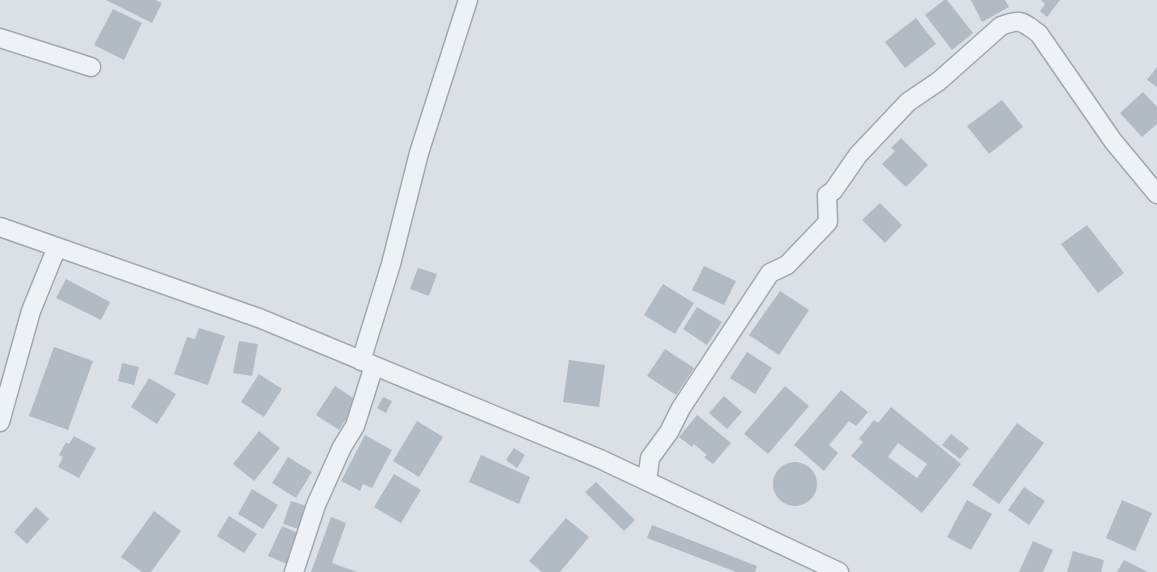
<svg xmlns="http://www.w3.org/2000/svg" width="1157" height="572" font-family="Commissioner,sans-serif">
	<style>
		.building { fill: #b2bac3; fill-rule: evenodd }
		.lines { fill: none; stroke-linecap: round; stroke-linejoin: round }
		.street-casing { stroke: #a0a7b0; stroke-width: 21 }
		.street { stroke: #eef1f5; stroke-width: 18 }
	</style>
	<rect width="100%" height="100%" fill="#dbe0e6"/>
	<path class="building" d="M106 0H155L162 3 152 23Z
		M944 0H947L973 33 952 50 925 15Z
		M971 0H1005L1009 7 982 22Z
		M1041 0H1060L1047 17 1040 11 1045 4Z
		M113 9 142 23 124 60 94 45Z
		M916 18 936 44 905 68 885 42Z
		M1157 67V87L1147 80Z
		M1143 92 1157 107V124L1142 137 1120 113Z
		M1002 100 1023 127 989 154 967 126Z
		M901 138 928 165 906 187 882 164 895 151 891 148Z
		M880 203 902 225 885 243 862 220Z
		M1087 225 1124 273 1098 293 1061 244Z
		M704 266 736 281 724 305 692 290Z
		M418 268 437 274 429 296 410 289Z
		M66 279 110 302 101 320 56 298Z
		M663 284 694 303 675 334 644 315Z
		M780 291 809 310 779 355 749 335Z
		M697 307 722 322 707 345 683 329Z
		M199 328 225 336 208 385 174 374 187 337 195 339Z
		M239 341 258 344 252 376 233 373Z
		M54 347 93 361 68 430 29 416Z
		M665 349 694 368 676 395 647 376Z
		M747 352 772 368 755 394 730 378Z
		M569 360 605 365 599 407 563 402Z
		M122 363 139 367 134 385 118 381Z
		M259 374 282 389 264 417 241 402Z
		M149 378 176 394 157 424 131 407Z
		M335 386 358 401 339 430 316 415Z
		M785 386 809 406 768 454 744 434Z
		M841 390 868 412 856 426 849 421 829 445 838 453 824 471 794 445Z
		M724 396 742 412 727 429 709 413Z
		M383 397 392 401 386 413 377 408Z
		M891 407 961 464 922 513 851 456 863 442 859 439 874 420 878 423ZM898 443 927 464 917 478 888 457Z
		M697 415 731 443 713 464 704 457 707 455 694 444 692 447 679 437Z
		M417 421 443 437 419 477 393 461Z
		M1017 423 1044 443 999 504 972 485Z
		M259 431 280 448 254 481 233 464Z
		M951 434 969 448 960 459 942 445Z
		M365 435 392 450 372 488 363 484 360 491 341 481Z
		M74 436 96 448 79 478 58 467 63 457 59 455 66 442 69 444Z
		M514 448 525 455 517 468 506 460Z
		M481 455 530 477 519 504 469 482Z
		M288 457 312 472 296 498 272 483Z
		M773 484a22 22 0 1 1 44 0a22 22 0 1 1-44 0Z
		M394 474 421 490 401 523 374 507Z
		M596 482 635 520 624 531 585 492Z
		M1024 487 1045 501 1029 525 1008 510Z
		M252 489 278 505 263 529 238 514Z
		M967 500 992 514 971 550 947 537Z
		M1122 500 1152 513 1135 551 1106 538Z
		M291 501 310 507 302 530 283 524Z
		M36 507 49 519 27 544 14 532Z
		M154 511 181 531 151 572H142L121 557Z
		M229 516 257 534 244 553 217 536Z
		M331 517 346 523 332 563 357 572H311Z
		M566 518 589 537 560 572H542L529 561Z
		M652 525 757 566 755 572H736L647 538Z
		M282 526 305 536 292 566 268 556Z
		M1033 541 1053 550 1043 572H1019Z
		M1073 551 1104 560 1101 572H1067Z
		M1124 560 1148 572H1117Z"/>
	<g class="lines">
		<g class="street-casing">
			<path id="street" d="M0 38 91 67
				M0 227 259 318 600 459 839 572
				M361 361 391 264 419 153 468 0
				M0 422 31 311 57 247
				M647 481 650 458 669 432 681 408 770 273 787 265 828 222 827 195 833 191 858 155 908 102 939 81 1001 26C1021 18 1023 22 1039 34L1113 141 1157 194
				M294 572 316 505 342 447 355 426 374 366"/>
		</g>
		<use href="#street" class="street"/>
	</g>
</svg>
